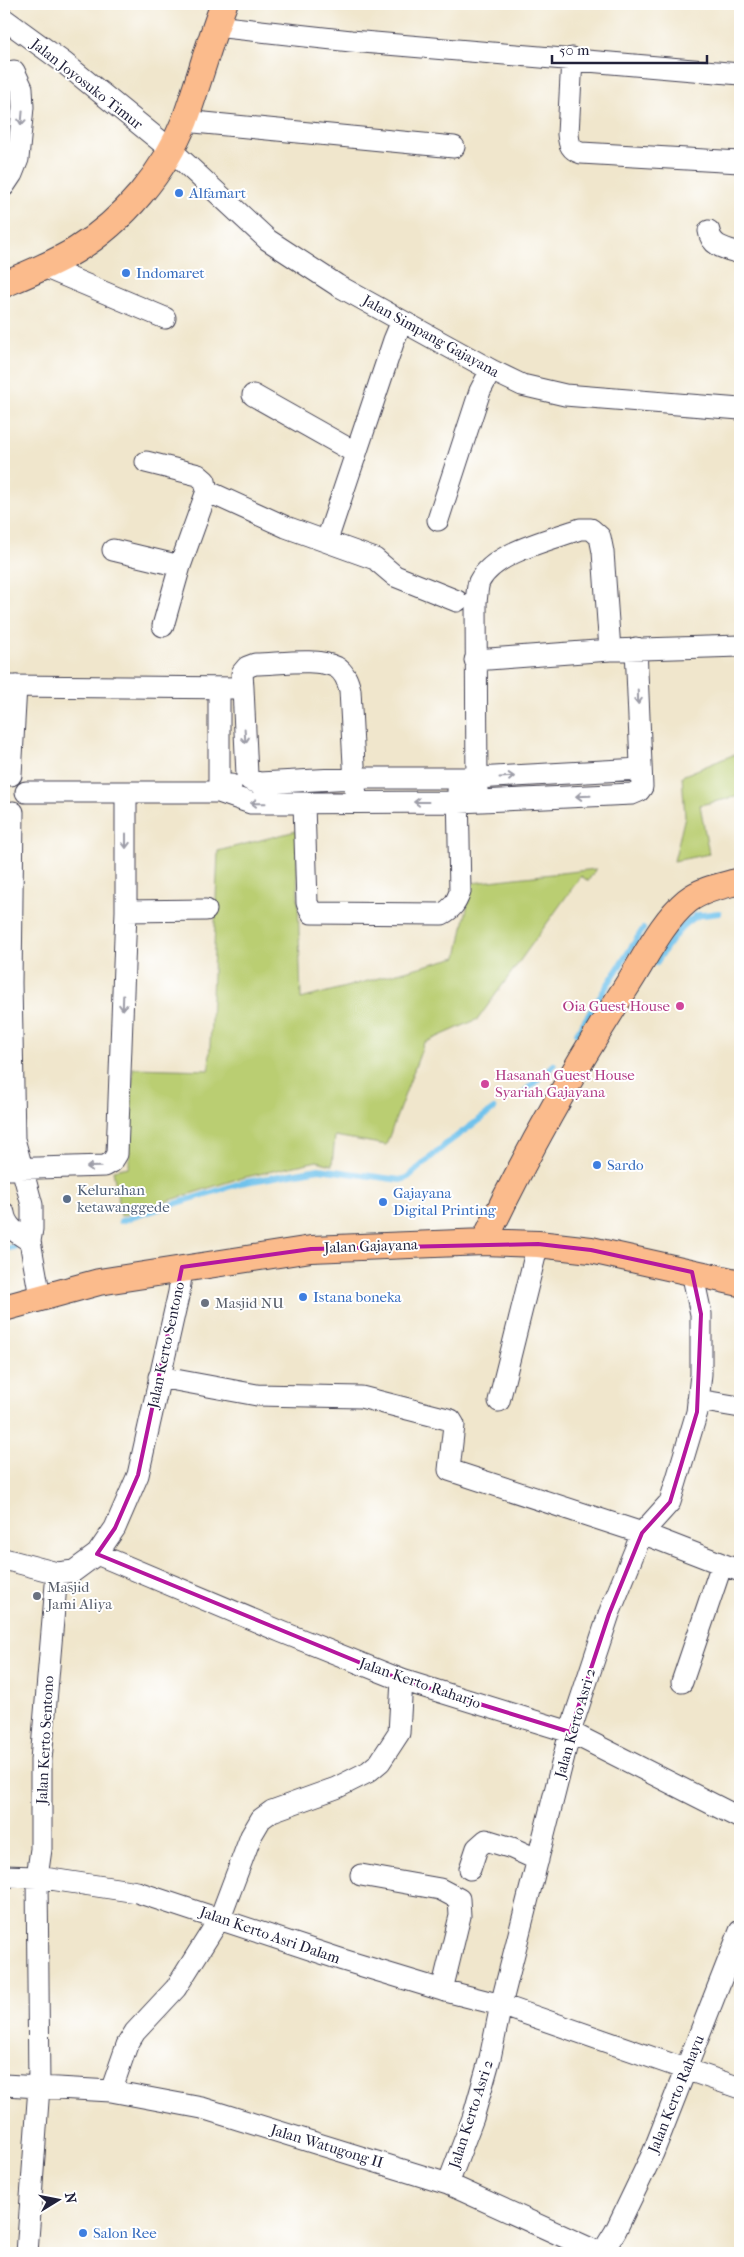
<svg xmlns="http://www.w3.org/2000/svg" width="744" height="2257" font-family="'IM FELL French Canon',serif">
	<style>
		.green { fill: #bace72; stroke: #6e7856 }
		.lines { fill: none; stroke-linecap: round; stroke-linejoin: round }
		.stream { stroke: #70c2ec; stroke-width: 6 }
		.minor-casing { stroke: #413f51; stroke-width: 23 }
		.major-casing { stroke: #413f51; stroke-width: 28 }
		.minor { stroke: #fff; stroke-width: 21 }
		.major { stroke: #fbbb8c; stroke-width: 26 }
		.oneway { stroke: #9c9ca7 }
		.marked { fill: none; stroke: #b5179e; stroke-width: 4; stroke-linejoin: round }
		.shop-dot { fill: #3f7fe0; stroke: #fff; stroke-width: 2 }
		.hotel-dot { fill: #d1479c; stroke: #fff; stroke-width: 2 }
		.service-dot { fill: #5c6f8a; stroke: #fff; stroke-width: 2 }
		.worship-dot { fill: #6b7280; stroke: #fff; stroke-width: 2 }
		.labels { text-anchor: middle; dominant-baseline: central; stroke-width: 4; stroke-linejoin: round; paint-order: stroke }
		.street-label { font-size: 15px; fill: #22223b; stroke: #fff }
		.shop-label { font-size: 15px; fill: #366cbe; stroke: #fff; text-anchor: start }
		.hotel-label { font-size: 15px; fill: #b23c85; stroke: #fff; text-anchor: end }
		.service-label { font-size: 15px; fill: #4e5e75; stroke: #fff; text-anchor: start }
		.worship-label { font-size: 15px; fill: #5b616d; stroke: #fff; text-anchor: start }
	</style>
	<rect width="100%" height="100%" fill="#fff"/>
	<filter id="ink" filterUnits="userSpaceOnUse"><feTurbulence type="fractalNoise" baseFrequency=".02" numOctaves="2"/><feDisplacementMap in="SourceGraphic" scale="10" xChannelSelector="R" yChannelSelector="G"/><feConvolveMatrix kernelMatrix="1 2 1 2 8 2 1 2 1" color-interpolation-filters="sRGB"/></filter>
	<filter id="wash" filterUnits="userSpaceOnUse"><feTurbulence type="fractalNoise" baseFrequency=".0096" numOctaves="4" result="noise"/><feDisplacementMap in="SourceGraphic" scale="20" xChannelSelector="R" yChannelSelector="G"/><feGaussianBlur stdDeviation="1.12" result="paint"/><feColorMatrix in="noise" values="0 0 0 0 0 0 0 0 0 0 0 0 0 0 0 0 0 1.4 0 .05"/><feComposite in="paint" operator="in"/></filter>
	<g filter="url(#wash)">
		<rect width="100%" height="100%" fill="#f0e6cc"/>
		<path class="green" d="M740 752V796L700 805 709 854 674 861 685 816 682 776Z
			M296 831 301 999 457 957 472 883 596 869 588 881 581 876 478 1019 424 1043 386 1145 335 1136 332 1165 317 1161 237 1179 121 1216 113 1170 129 1167 133 1068 209 1070 218 851Z"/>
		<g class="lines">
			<path class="stream" d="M695 916 719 913
				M656 963C669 944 678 926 699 915
				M577 1033 643 929
				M521 1095 554 1065
				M121 1221 241 1183 319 1169 400 1180 407 1178 446 1144 494 1109
				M4 1249 14 1247"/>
		</g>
	</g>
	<g filter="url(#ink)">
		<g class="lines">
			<g class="minor-casing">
				<path id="minor" d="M4 19 63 62 170 149 268 240 337 285 491 370 522 385 565 395 740 409
					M215 26 351 41 740 74
					M572 58 568 134C569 145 571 150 581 153L740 162
					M184 121 454 147
					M4 186 12 174 18 159 23 107 22 88 14 71
					M709 231C711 247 727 249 740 253
					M44 267 165 318
					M253 395 356 453
					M146 462 198 475 205 481 207 491 286 527 375 559 395 576 457 601
					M438 520 480 391 491 370
					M327 540 394 340 402 321
					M113 550 180 566
					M163 626 180 566 207 491
					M475 660 610 650 740 646
					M4 688 7 686 243 688 242 673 247 667 255 664C277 664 317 657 336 667 345 672 348 682 350 690L356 802
					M219 688V792L251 803 459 802 632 794 639 791 642 787 636 648
					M243 688 247 775 250 780 259 783 354 778H477L640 769
					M11 775 16 686
					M477 791 476 602C477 596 477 588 479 582 494 552 550 540 580 529H591L600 537 603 552 610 650
					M26 792H219L231 785
					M304 804 307 903 312 913 442 914C452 909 456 903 460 892L458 790
					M13 812 11 983 14 1139 32 1205V1229L30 1241 40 1297
					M126 911 206 910
					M4 1169 105 1166 112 1162 117 1154 126 911V792
					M4 1213C6 1228 19 1234 30 1241
					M159 1377 257 1395 361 1397 451 1420 454 1425 449 1470 642 1533 740 1571
					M698 1400 740 1407
					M499 1401 538 1244
					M97 1554 282 1632 402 1680 570 1732 740 1818
					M4 1559 57 1573 74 1571 97 1554 115 1528 138 1475 179 1292 182 1267
					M682 1682 722 1564
					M470 1869 477 1848 486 1840 512 1848 538 1860
					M361 1875 440 1889 459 1899 460 1916 442 1990
					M4 1876 37 1877 137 1892 343 1960 442 1990 501 2005 740 2088
					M4 2085 111 2091 202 2108 448 2184 600 2253
					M111 2091 127 2045 135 2032 176 1988 220 1918 251 1836 261 1819 272 1811 336 1788 368 1772 380 1762 399 1733 402 1680
					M448 2184 473 2118 490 2058 501 2005 570 1732 609 1614 642 1533 670 1502 697 1412 701 1374V1314L692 1272
					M27 2253 39 2087 37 1877 41 1849V1760L57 1573
					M602 2253 615 2232 653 2153 740 1931"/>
			</g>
			<g class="major-casing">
				<path id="major" d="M4 284C28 274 53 264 76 250 123 221 165 172 185 120 199 81 209 42 224 4
					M484 1242C527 1152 576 1065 630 981 647 954 663 921 687 901 702 889 722 886 740 881
					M4 1308 99 1282 311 1249 484 1242 538 1244 591 1250 740 1283"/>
			</g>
			<use href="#minor" class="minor"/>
			<use href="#major" class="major"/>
		</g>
		<defs><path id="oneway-shaft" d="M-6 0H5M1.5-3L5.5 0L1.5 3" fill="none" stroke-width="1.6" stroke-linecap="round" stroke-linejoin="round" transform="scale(1.25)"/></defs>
		<g class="oneway">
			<use href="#oneway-shaft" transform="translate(22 118) rotate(95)"/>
			<use href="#oneway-shaft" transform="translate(638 697) rotate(88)"/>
			<use href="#oneway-shaft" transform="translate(245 736) rotate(87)"/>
			<use href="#oneway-shaft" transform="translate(507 777) rotate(-3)"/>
			<use href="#oneway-shaft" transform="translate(583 796) rotate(178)"/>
			<use href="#oneway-shaft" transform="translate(421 802) rotate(-180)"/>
			<use href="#oneway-shaft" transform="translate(258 803) rotate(-179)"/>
			<use href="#oneway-shaft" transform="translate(126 841) rotate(90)"/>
			<use href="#oneway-shaft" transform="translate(123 1003) rotate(92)"/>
			<use href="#oneway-shaft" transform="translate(94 1167) rotate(179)"/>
		</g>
	</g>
	<path class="marked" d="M538 1244 591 1250 692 1272 701 1314 697 1412 670 1502 642 1533 609 1614 570 1732 402 1680 97 1554 115 1528 138 1475 182 1267 311 1249Z"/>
	<g class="shop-dot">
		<circle cx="179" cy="193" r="5"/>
		<circle cx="126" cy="273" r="5"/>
		<circle cx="597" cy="1165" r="5"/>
		<circle cx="383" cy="1202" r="5"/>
		<circle cx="303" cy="1297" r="5"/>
		<circle cx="83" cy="2233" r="5"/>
	</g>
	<g class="hotel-dot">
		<circle cx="680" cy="1006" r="5"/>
		<circle cx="485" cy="1084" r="5"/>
	</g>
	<circle class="service-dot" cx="67" cy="1199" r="5"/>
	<g class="worship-dot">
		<circle cx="205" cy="1303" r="5"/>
		<circle cx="37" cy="1596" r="5"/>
	</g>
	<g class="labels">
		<g class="street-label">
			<text transform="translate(87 84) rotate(38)">Jalan Joyosuko Timur</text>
			<text transform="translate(431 336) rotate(29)">Jalan Simpang Gajayana</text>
			<text transform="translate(371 1246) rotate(-2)">Jalan Gajayana</text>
			<text transform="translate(166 1345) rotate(-78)">Jalan Kerto Sentono</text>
			<text transform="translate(420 1683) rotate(19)">Jalan Kerto Raharjo</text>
			<text transform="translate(575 1723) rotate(-74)">Jalan Kerto Asri 2</text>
			<text transform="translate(45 1740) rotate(-87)">Jalan Kerto Sentono</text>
			<text transform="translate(270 1935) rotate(19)">Jalan Kerto Asri Dalam</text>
			<text transform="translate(676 2094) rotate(-68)">Jalan Kerto Rahayu</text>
			<text transform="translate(471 2114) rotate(-72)">Jalan Kerto Asri 2</text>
			<text transform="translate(327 2146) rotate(17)">Jalan Watugong II</text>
		</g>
		<g class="shop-label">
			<text x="189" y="193">Alfamart</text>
			<text x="136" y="273">Indomaret</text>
			<text x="607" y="1165">Sardo</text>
			<text x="393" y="1193">Gajayana<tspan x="393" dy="17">Digital Printing</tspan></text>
			<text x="313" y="1297">Istana boneka</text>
			<text x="93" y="2233">Salon Ree</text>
		</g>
		<g class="hotel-label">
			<text x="670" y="1006">Oia Guest House</text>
			<text x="495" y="1075" text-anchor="start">Hasanah Guest House<tspan x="495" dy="17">Syariah Gajayana</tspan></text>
		</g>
		<g class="service-label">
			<text x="77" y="1190">Kelurahan<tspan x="77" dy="17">ketawanggede</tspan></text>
		</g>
		<g class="worship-label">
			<text x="215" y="1303">Masjid NU</text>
			<text x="47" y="1587">Masjid<tspan x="47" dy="17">Jami Aliya</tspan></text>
		</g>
	</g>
	<rect width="744" height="2257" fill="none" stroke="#fff" stroke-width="20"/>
	<g transform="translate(58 2200) rotate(80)" stroke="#ffffff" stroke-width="4" paint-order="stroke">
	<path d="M0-4L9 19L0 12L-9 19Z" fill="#22223b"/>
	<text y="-8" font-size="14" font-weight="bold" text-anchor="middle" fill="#22223b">N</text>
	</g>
	<path d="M552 55v8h155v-8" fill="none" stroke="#22223b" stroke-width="2.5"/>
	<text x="559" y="55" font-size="15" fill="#22223b" stroke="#ffffff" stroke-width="4" paint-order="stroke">50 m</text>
</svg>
